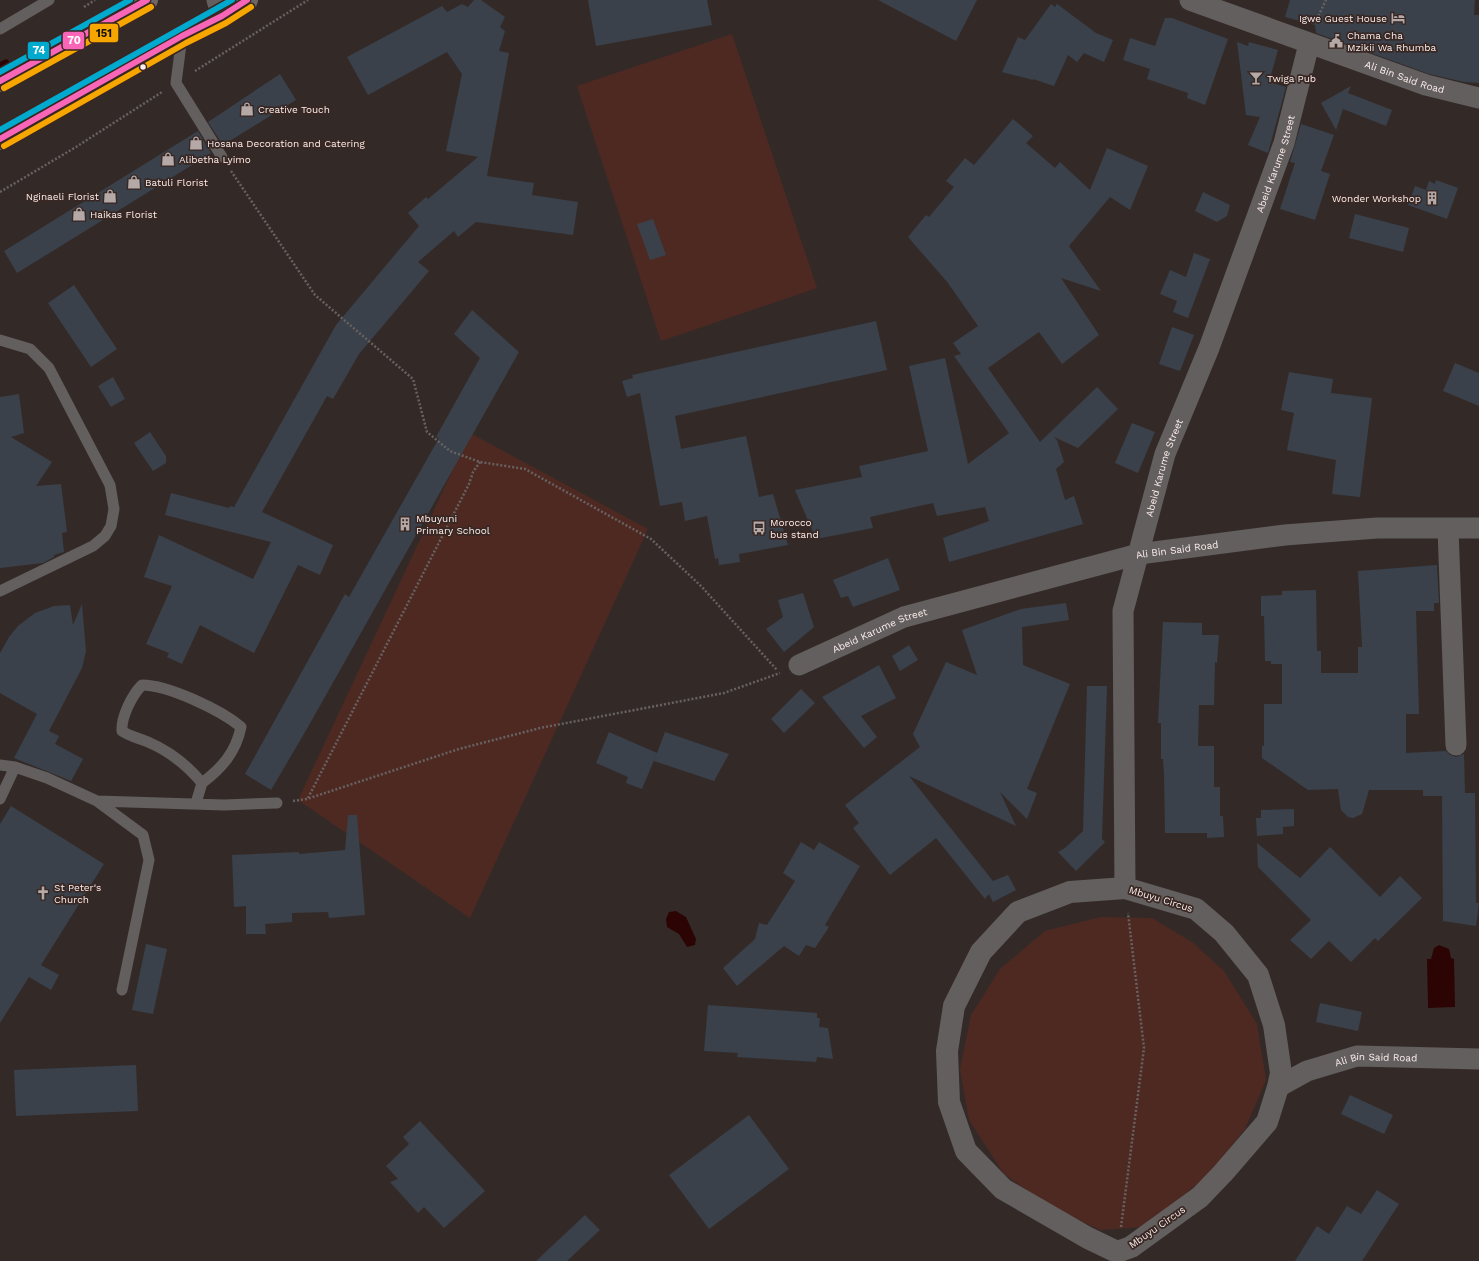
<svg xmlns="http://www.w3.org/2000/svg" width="1479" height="1261" font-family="'Work Sans',sans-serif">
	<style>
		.green { fill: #4e2922 }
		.water { fill: #2c0404 }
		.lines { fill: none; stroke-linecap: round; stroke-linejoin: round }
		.stream { stroke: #2c0404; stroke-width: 7 }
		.building { fill: #3a414a }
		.path { stroke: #676261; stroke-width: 2.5; stroke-dasharray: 2 2; stroke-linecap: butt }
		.service { stroke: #635f5e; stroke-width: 11 }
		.minor { stroke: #635f5e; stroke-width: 21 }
		.tertiary { stroke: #635f5e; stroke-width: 22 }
		.trunk { stroke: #6c6766; stroke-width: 22 }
		.bus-1-casing { stroke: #382723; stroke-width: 9 }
		.bus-2-casing { stroke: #382723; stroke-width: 9 }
		.bus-3-casing { stroke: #382723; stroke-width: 9 }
		.bus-1 { stroke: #fa66b7; stroke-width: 6 }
		.bus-2 { stroke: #f7a600; stroke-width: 6 }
		.bus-3 { stroke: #00a9ce; stroke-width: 6 }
		.bus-dot { fill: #fbeeec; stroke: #382723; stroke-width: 1.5 }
		.labels { text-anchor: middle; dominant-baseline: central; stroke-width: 3.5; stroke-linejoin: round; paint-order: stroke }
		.poi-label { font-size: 10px; fill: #fbeeec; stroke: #382723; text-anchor: start }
		.street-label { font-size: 10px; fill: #fbeeec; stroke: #382723 }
		.line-badge { stroke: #382723; stroke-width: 1.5 }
		.badge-label { font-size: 11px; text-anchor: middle; font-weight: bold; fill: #fff }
		.pale-badge-label { font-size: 11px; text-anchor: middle; font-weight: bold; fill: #111 }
	</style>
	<rect width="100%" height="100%" fill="#332a28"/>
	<path class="green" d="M732 34 817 288 661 341 577 86Z
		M470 433 648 529 470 918 298 800Z
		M1101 917 1152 918 1192 942 1224 971 1257 1024 1266 1080 1245 1129 1205 1178 1143 1227 1100 1230 1051 1207 1004 1174 969 1120 960 1069 971 1015 1000 969 1045 931Z"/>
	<path class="water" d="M676 911 686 917 696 939 695 945 687 947 679 934 667 927 666 919 669 912Z
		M1439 945 1449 949 1451 958 1454 959 1455 1007 1428 1008 1427 959H1431L1434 948Z"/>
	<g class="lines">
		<path class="stream" d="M0 66 6 63"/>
	</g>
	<path class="building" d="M474 0H481L505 17 500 27 505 31 499 51 509 53 487 176 534 183 532 195 578 202 573 235 476 222 458 237 454 231 418 262 429 271 359 354 333 399 327 396 262 512 333 545 320 575 298 565 254 653 200 625 182 664 167 657 169 653 146 644 172 586 144 577 159 535 253 579 271 542 165 515 171 493 229 508 230 506 234 507 336 325 419 226 408 213 426 197 428 199 478 157 446 151 462 74 447 52 368 95 347 57 442 6 447 12 462 4 468 7Z
		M588 0H707L712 25 596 46Z
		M878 0H977L956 41Z
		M1290 0H1475L1474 15H1479V83L1464 82 1429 74 1316 33 1315 25 1285 17Z
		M1051 4 1055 7 1057 4 1096 33 1113 40 1104 62 1084 53 1077 62 1068 55 1054 86 1033 79V80L1002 72 1018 37 1025 40Z
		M1165 18H1172L1228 39 1205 105 1187 98 1188 93 1147 79 1150 69 1123 60 1130 38 1155 46Z
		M1237 42 1248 46 1249 42 1278 50 1269 82 1286 87 1268 153 1248 145 1260 117 1246 115Z
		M280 74 296 100 223 145 208 122Z
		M1351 86 1348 93 1392 110 1386 126 1343 109 1336 130 1321 103Z
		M1013 119 1033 136 1026 143 1055 168 1060 162 1090 190 1107 148 1148 166 1130 210 1110 197 1069 246 1101 291 1061 278 1099 335 1062 364 1039 332 988 368 1040 442 1097 387 1118 409 1078 448 1054 437 1057 440 1064 462 1056 469 1065 500 1074 496 1083 524 949 562 943 538 989 521 985 507 937 516 933 503 870 517 873 528 816 539 795 490 862 477 859 466 928 451 909 366 945 358 968 464 1009 433 954 356 961 354 953 343 978 326 948 283 908 237 926 215 929 217 954 187 946 181 965 158 974 165Z
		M1301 124 1334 135 1321 171 1330 174 1315 220 1280 209 1295 163 1290 162Z
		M198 131 211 153 210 154 17 273 4 251Z
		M1436 180 1458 188 1447 219 1408 205 1415 186 1426 190 1429 181 1435 184Z
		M1203 192 1230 205 1227 216 1217 222 1195 211Z
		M1355 214 1409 228 1403 252 1349 238Z
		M653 219 666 255 650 260 637 224Z
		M1194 253 1210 259 1188 318 1173 312 1177 301 1160 294 1170 270 1186 277Z
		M74 285 117 349 91 367 48 303Z
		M472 310 519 352 308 727 271 790 245 774 345 594 349 597 439 438 436 437 480 358 454 334Z
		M876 321 887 370 675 416 681 449 746 436 759 497 773 494 788 545 739 554 740 562 719 565 718 558 715 559 707 516 685 521 682 502 660 506 640 393 627 397 622 381 633 378 632 375Z
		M1172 327 1194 335 1180 371 1159 364Z
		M1455 363 1479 373V406L1443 391Z
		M1289 372 1333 379 1331 393 1372 398 1360 497 1332 494 1336 460 1287 450 1294 413 1281 410Z
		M113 377 125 399 111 407 98 386Z
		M19 394 24 433 11 437 52 462 36 486 61 484 67 532 62 533 64 552 54 555V557L43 563 0 568V397Z
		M1132 423 1155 432 1138 473 1115 463Z
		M150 432 166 456V463L153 471 134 443Z
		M888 558 900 590 853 607 848 596 841 598 833 580Z
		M1437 565 1439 603H1434V611H1416L1419 714H1406V753L1446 751 1450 755 1456 757 1464 754 1465 793H1475L1476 903H1479L1476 926 1443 921 1442 796H1423V790H1369L1362 814 1353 818 1348 817 1341 810 1338 789 1308 790 1262 758V746H1264V704H1282V664H1271V661H1265L1264 616H1261V596L1282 595V591L1316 590 1317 651H1321V673H1358V647H1362L1358 571Z
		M803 593 814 627 784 652 766 629 783 617 778 600Z
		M1066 603 1069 620 1022 627 1023 665 1070 684 1027 789 1037 793 1027 819 1000 792 1016 826 909 776 993 881 1008 875 1016 890 993 902 989 894 985 899 936 838 890 875 853 828 859 823 845 805 920 747 913 734 946 662 977 675 962 630 1021 609Z
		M82 604 86 651 82 668 49 731 59 736 55 744 83 759 71 781 14 758 37 714 0 693V653L9 637 18 626 35 613 54 606 70 605 73 625Z
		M1163 622 1202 623V635H1219L1217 663 1215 662 1214 705H1199L1198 746H1214V787H1220V816H1223L1224 837 1207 838V833H1165L1164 775 1163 759H1161V723H1158Z
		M909 645 918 660 900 671 892 656Z
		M879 665 896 698 861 716 877 737 864 748 822 697Z
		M1087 686H1107L1102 839 1105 842 1076 871 1058 852 1065 848 1083 831Z
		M801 689 815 703 784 733 771 719Z
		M609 732 657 753 642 789 626 783 628 777 596 763Z
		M665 732 729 754 714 781 654 761Z
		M11 806 104 864 41 965 59 975 51 990 29 977 0 1023V824Z
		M1294 809V826L1283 827V834L1257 836 1256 818H1261V810Z
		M348 815H357L365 915 329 918 328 912 292 913V922L265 924 266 934H246V906L234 907 232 855 299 852V854L345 850Z
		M801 842 814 850 819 842 860 866 825 925 829 927 815 948 806 945 799 956 784 946 737 986 723 968 755 939 759 923 767 925 795 881 783 873Z
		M1257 843 1300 878 1330 847 1380 897 1400 876 1422 898 1378 941 1375 938 1351 962 1329 941 1311 959 1290 940 1311 920 1258 867Z
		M146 944 167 949 153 1014 132 1010Z
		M1320 1003 1362 1012 1358 1031 1316 1022Z
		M708 1005 817 1013V1018H820L819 1027 828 1028 833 1059 817 1057 816 1062 737 1057 738 1053 704 1051Z
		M136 1065 138 1111 16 1116 14 1070Z
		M1350 1095 1393 1115 1384 1134 1341 1114Z
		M749 1115 789 1169 709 1229 669 1175Z
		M420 1121 485 1191 444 1228 424 1207 418 1213 390 1182 398 1179 386 1166 409 1144 403 1137Z
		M1377 1190 1399 1204 1362 1261H1295L1317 1226 1329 1234 1347 1206 1361 1214Z
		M585 1215 600 1230 567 1261H536Z"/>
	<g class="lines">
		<path class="path" d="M84 7 95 0
			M1315 23 1326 0
			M195 71 308 0
			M231 171 315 295 413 379 427 432 450 451 480 462 525 469 651 539 701 586 777 670
			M0 192 76 147 162 92
			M308 798 469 484 473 472 480 462
			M293 801 307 799 459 749 540 728 724 693 780 673
			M1121 1227 1144 1048 1128 913"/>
		<path class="service" d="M0 29 49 0
			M182 36 176 83 222 157
			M0 340 30 349 49 368 110 485 114 509 111 526 105 536 93 546 0 591
			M0 765 15 767 47 778 97 801 224 805 277 803
			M0 799 15 767
			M97 801 143 835 149 860 122 990
			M196 803 202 783C188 766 169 751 148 742 139 738 131 737 122 731 121 717 132 695 142 685 168 685 221 710 241 727 236 752 222 768 202 783"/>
		<g class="minor">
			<path d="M217 0 222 16"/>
			<path id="s1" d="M1190 0 1426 85 1479 98"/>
			<path d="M1448 529 1456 745"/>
			<path id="s2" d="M799 665 904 617 1139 554 1285 535 1377 528H1479"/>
			<path id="s3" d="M1125 888 1123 611 1165 454 1209 348 1284 143 1309 44"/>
			<path id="s4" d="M1278 1087 1307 1071 1357 1056 1479 1059"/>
		</g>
		<path class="tertiary" d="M1125 888 1196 909 1224 933 1258 975 1274 1025 1281 1073 1278 1087 1267 1122 1223 1173 1200 1197 1131 1247 1117 1252 1088 1238 1003 1189 966 1151 949 1102 947 1051 954 1006 981 952 1018 912 1070 892Z"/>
		<path class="trunk" d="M0 81 147 0
			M0 139 182 36 222 16 247 0"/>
		<g class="bus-1-casing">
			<path id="bus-1" d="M0 81 147 0
				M0 139 182 36 222 16 247 0"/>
		</g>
		<g class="bus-2-casing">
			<path id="bus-2" d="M4 88 151 7
				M4 146 186 43 226 23 251 7"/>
		</g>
		<g class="bus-3-casing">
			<path id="bus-3" d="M0 72 130 0
				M0 130 232 0"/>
		</g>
		<use href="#bus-1" class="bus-1"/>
		<use href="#bus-2" class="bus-2"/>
		<use href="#bus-3" class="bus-3"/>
	</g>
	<defs>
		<g id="hotel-bare" transform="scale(1.08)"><path d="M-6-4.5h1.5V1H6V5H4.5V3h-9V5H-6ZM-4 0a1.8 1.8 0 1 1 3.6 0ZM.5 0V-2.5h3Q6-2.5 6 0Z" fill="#b5a9a7" stroke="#382723" stroke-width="2.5" paint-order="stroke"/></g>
		<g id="civic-bare" transform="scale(1.08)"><path d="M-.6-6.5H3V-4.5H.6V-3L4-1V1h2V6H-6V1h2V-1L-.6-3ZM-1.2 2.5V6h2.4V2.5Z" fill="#b5a9a7" stroke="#382723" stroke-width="2.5" paint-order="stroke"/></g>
		<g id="bar-bare" transform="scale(1.08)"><path d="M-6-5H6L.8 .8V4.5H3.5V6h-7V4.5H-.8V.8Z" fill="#b5a9a7" stroke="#382723" stroke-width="2.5" paint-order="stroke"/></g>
		<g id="shop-bare" transform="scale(1.08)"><path d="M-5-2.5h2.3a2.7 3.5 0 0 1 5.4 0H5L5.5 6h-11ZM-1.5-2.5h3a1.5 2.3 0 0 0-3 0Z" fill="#b5a9a7" stroke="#382723" stroke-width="2.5" paint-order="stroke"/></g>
		<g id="building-bare" transform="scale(1.08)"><path d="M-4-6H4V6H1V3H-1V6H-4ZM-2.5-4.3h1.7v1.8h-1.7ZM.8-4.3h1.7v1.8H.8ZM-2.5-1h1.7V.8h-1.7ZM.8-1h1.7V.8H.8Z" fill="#b5a9a7" stroke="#382723" stroke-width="2.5" paint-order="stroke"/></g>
		<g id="bus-bare" transform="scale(1.08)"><path d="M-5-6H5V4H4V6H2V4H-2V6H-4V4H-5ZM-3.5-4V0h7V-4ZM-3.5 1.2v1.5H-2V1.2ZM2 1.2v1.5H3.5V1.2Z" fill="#b5a9a7" stroke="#382723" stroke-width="2.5" paint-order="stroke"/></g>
		<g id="church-bare" transform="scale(1.08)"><path d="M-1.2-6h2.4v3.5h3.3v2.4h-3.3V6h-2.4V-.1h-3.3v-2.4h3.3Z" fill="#b5a9a7" stroke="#382723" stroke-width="2.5" paint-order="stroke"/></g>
	</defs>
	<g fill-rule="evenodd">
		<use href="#hotel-bare" x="1398" y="18"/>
		<use href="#civic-bare" x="1336" y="41"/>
		<use href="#bar-bare" x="1256" y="78"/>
		<use href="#shop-bare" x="247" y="109"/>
		<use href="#shop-bare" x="196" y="143"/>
		<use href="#shop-bare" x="168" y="159"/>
		<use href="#shop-bare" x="134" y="182"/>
		<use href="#shop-bare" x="110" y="196"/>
		<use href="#building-bare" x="1432" y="198"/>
		<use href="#shop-bare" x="79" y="214"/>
		<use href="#building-bare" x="405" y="524"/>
		<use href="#bus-bare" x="759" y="528"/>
		<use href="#church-bare" x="43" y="893"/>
	</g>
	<circle class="bus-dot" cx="143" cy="67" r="3.5"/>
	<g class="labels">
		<g class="poi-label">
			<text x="1387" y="18" text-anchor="end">Igwe Guest House</text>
			<text x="1347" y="35">Chama Cha<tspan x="1347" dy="12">Mzikii Wa Rhumba</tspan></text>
			<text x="1267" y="78">Twiga Pub</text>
			<text x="258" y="109">Creative Touch</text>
			<text x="207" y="143">Hosana Decoration and Catering</text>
			<text x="179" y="159">Alibetha Lyimo</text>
			<text x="145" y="182">Batuli Florist</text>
			<text x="99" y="196" text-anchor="end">Nginaeli Florist</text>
			<text x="1421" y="198" text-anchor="end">Wonder Workshop</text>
			<text x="90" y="214">Haikas Florist</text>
			<text x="416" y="518">Mbuyuni<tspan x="416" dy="12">Primary School</tspan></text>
			<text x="770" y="522">Morocco<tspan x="770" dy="12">bus stand</tspan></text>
			<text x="54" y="887">St Peter's<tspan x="54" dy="12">Church</tspan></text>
		</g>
		<g class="street-label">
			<text stroke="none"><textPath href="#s1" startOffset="228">Ali Bin Said Road</textPath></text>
			<text stroke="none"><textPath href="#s3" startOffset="750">Abeid Karume Street</textPath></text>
			<text stroke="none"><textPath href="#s3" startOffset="426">Abeid Karume Street</textPath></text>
			<text stroke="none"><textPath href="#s2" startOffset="397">Ali Bin Said Road</textPath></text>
			<text stroke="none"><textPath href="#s2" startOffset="88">Abeid Karume Street</textPath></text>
			<text transform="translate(1161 899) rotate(17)">Mbuyu Circus</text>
			<text stroke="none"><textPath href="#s4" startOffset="104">Ali Bin Said Road</textPath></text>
			<text transform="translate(1157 1227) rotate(-35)">Mbuyu Circus</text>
		</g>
	</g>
	<g class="line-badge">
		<rect x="89" y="23" width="30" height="20" rx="4" fill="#f7a600"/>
		<rect x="62" y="31" width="23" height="19" rx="4" fill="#fa66b7"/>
		<rect x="27" y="41" width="23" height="19" rx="4" fill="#00a9ce"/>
	</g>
	<g class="badge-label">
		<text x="74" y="44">70</text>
		<text x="39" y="54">74</text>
	</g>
	<g class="pale-badge-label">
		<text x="104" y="37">151</text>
	</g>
</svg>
